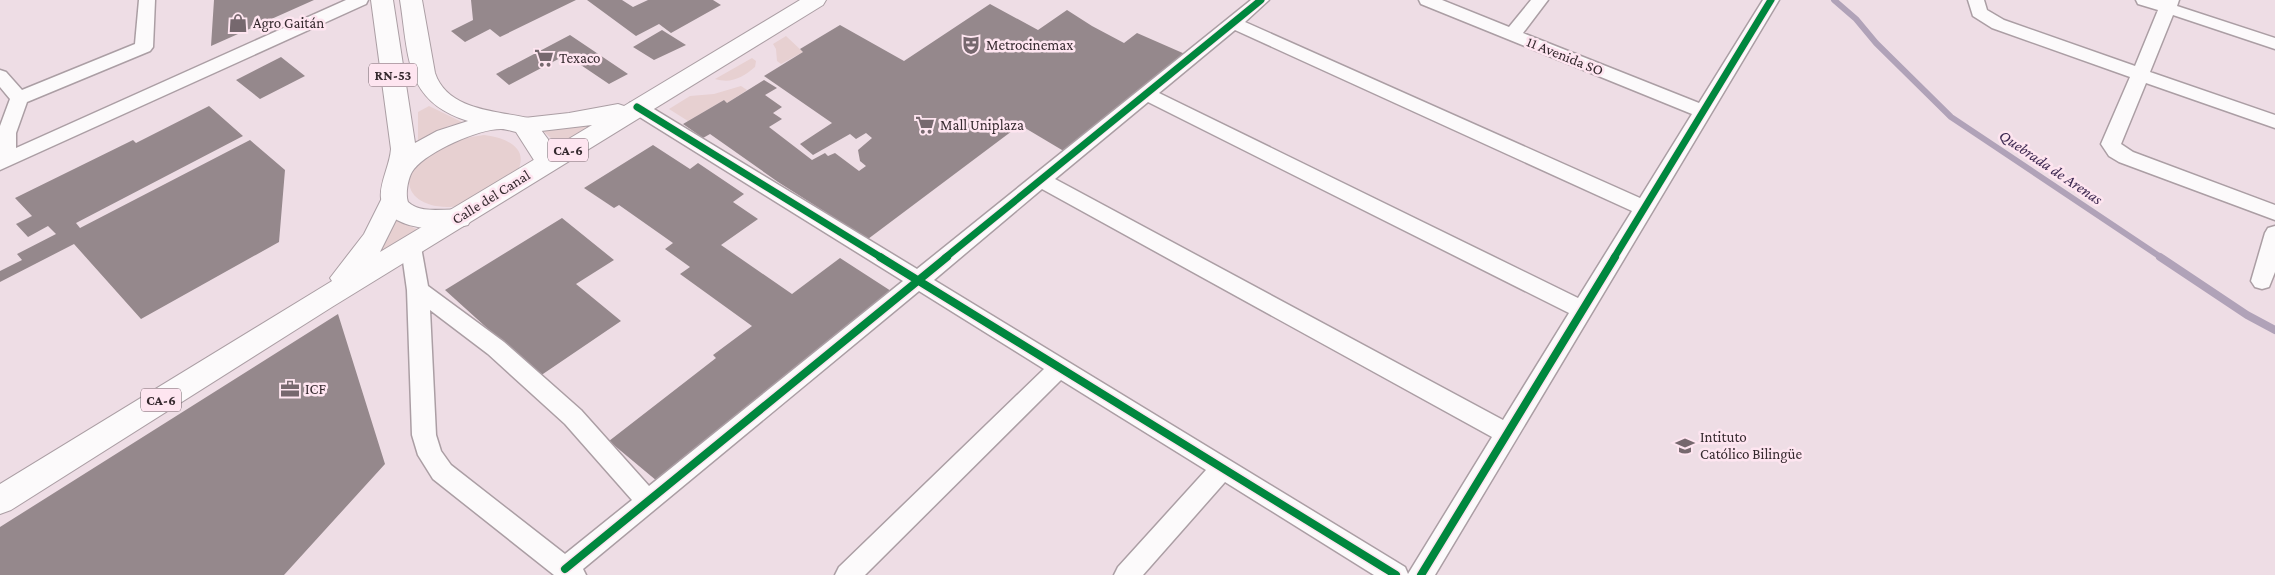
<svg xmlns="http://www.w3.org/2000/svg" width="2275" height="575" font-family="'Crimson Pro',serif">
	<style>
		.green { fill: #e7d0d1 }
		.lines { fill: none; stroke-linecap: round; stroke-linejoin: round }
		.stream-far1 { stroke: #b0a2b8; stroke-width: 6 }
		.stream { stroke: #b0a2b8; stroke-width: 8 }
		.building { fill: #95888c }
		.street-casing { stroke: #ab9ea4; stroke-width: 3 }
		.primary-casing { stroke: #ab9ea4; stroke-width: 2 }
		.highway-casing { stroke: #ab9ea4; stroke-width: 2 }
		.street { fill: #fcfafb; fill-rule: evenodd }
		.primary { fill: #fcfafb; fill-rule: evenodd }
		.highway { fill: #fcfafb; fill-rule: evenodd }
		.cycleway-far1-casing { stroke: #fee5f0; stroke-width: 9 }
		.cycleway-casing { stroke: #fee5f0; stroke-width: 11 }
		.cycleway-far1 { stroke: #00873e; stroke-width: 7 }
		.cycleway { stroke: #00873e; stroke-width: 8 }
		.labels { text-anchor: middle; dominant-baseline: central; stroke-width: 5; stroke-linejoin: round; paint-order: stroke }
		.shield { fill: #fee5f0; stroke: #716168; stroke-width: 1 }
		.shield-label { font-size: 14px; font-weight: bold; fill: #35292e }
		.poi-label { font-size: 15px; fill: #35292e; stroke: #fee5f0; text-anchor: start }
		.street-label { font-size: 15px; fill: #35292e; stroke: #fee5f0 }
		.water-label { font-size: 16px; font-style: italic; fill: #3f2a52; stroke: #fee5f0 }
	</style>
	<rect width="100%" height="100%" fill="#eedde5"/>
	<path class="green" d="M786 36 803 52 781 64 777 61 776 49 773 44Z
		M752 58 756 61 755 67C743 77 732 84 715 79Z
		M741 86 747 90 727 103 724 100 688 121 669 109 690 96 714 94Z
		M429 106 464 123 448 126 418 143V112Z
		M600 124 562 148 542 130Z
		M484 135C503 137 531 147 517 172 514 178 481 199 474 203 466 206 455 207 447 207 403 206 396 171 433 150 449 142 467 137 484 135Z
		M395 220 424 232 375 262Z"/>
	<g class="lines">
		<path class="stream-far1" d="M1834 0 1856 19 1876 43 1951 117 2162 258"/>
		<path class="stream" d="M2160 257 2247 315 2275 330"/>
	</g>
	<path class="building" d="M214 0H314L211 46Z
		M471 0H576L500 37 490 29 465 42 451 31 473 20Z
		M587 0H622L633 7 648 0H713L721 5 671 33 659 24 636 36Z
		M990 4 1038 30 1067 10 1092 26 1124 43 1137 33 1185 54 1067 153 1020 125 868 239 778 182 710 134 703 138 683 124 724 100 727 103 764 80 777 88 765 95 782 107 773 113 782 119 769 127 812 160 825 153 828 156 835 153 859 171 866 166 860 161 858 150 872 138 866 133 856 139 850 134 813 155 800 144 832 123 764 76 803 52 800 49 840 25 904 61Z
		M662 30 686 45 654 60 633 47Z
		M570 35 628 74 609 84 566 55 509 85 496 74Z
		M281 57 305 76 260 99 236 80Z
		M209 106 243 136 76 223 80 228 250 140 285 170 279 242 141 319 74 244 0 282V271L22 260 17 254 56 234 48 226 28 237 16 224 32 216 15 198 133 140 136 143Z
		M653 145 690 169 698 163 744 194 733 202 758 219 721 245 792 294 840 258 891 291 657 481 609 441 716 358 713 355 752 326 680 274 690 267 665 249 673 243 619 205 614 208 584 188Z
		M562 218 614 260 576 284 621 321 540 376 445 290Z
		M338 314 385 464 284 575H0V527Z"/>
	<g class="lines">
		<g class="street-casing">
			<path id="street" d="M139 0H155L153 47 150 51 27 102 16 133V148L346 0H368L366 4 0 170V126L10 99 0 87V70L6 72 22 90 135 44Z
				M1251 0H1269L1245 22 1640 198 1692 114 1421 4 1419 0H1442L1509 27 1531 0H1548L1523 33 1699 103 1763 0H1779L1435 575H1374L1225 482 1143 575H1114L1118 567 1206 470 1061 380 865 575H835L839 567 1044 369 919 291 583 569 586 575H554L433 479 418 455 412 435 407 290 401 247 404 242 411 240 418 242 421 247 428 286 504 342 581 410 649 486 903 281 630 111 628 107 630 103 637 101 644 103 917 269ZM1235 30 1632 211 1578 298 1159 93ZM1148 102 1569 313 1503 420 1055 179ZM1042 189 1492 437 1408 574 1405 567 934 280ZM430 310 488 354 565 424 632 500 565 554 451 465 441 451 436 435Z
				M1968 0H1984L1987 10 2004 20 2135 66 2158 10 2138 4 2136 0H2179L2177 6 2275 38V49L2173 15 2150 72 2275 115V128L2146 83 2121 144 2133 152 2275 205V220L2119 162 2109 156 2101 144 2130 77 1992 28 1973 16Z
				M2275 226V272L2269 287 2262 289 2255 287 2251 281 2265 233 2268 228Z"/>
		</g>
		<g class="primary-casing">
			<path id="primary" d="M371 0H393L415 143 437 131 468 121C404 101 409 56 400 0H422L435 73C448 112 501 111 533 119L550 142 561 162 557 168 548 170 539 168 516 132C511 131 506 129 501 129 478 129 429 151 414 169 408 176 405 194 408 202 423 216 450 206 468 211L472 218 468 225C444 232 386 232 381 198 379 184 390 165 391 149Z"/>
		</g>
		<g class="highway-casing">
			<path id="highway" d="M800 0H826L823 5 332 307 11 510 0 514V484L332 281 330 278 364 234 385 192 394 189 403 192 407 198 380 252 592 125 524 133 515 131 512 125 515 119 569 113 618 104 624 106Z"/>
		</g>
		<use href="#street" class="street"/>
		<use href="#primary" class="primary"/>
		<use href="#highway" class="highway"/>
		<g class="cycleway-far1-casing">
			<path id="cycleway-far1" d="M637 107 882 258
				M945 258 1261 0
				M1614 258 1771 0"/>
		</g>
		<g class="cycleway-casing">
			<path id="cycleway" d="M880 257 1396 575
				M565 569 947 257
				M1421 575 1615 257"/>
		</g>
		<use href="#cycleway-far1" class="cycleway-far1"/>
		<use href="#cycleway" class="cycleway"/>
	</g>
	<defs>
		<g id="shop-bare" transform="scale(1.5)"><path d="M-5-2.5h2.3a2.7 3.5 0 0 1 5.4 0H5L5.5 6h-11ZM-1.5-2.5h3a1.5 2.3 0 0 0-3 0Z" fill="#76686e" stroke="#fee5f0" stroke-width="2.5" paint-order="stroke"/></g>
		<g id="theatre-bare" transform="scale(1.5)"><path d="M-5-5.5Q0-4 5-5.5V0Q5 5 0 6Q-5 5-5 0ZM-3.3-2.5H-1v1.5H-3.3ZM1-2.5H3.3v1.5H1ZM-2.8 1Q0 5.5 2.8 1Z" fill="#76686e" stroke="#fee5f0" stroke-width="2.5" paint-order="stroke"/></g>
		<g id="supermarket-bare" transform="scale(1.5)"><path d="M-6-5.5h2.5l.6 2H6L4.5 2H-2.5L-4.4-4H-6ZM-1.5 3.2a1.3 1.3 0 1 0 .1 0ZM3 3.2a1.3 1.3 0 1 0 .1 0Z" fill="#76686e" stroke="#fee5f0" stroke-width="2.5" paint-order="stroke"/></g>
		<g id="office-bare" transform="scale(1.5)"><path d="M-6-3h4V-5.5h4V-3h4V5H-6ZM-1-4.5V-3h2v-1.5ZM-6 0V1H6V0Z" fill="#76686e" stroke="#fee5f0" stroke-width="2.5" paint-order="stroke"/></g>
		<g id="school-bare" transform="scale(1.5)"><path d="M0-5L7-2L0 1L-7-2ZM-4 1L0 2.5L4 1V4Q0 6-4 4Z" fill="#76686e" stroke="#fee5f0" stroke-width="2.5" paint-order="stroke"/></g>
	</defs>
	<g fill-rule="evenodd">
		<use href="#shop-bare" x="238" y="23"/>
		<use href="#theatre-bare" x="971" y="45"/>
		<use href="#supermarket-bare" x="544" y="58"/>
		<use href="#supermarket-bare" x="925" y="125"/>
		<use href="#office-bare" x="290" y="389"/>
		<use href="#school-bare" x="1685" y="446"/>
	</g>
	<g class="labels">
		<g class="shield">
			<rect x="369" y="63.5" width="48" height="23" rx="4"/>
			<rect x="548" y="138.5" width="40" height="23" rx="4"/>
			<rect x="141" y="388.5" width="40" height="23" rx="4"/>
		</g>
		<g class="shield-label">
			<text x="393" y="75">RN-53</text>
			<text x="568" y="150">CA-6</text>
			<text x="161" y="400">CA-6</text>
		</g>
		<g class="poi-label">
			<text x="253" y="23">Agro Gaitán</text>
			<text x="986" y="45">Metrocinemax</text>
			<text x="559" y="58">Texaco</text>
			<text x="940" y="125">Mall Uniplaza</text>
			<text x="305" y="389">ICF</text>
			<text x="1700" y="437">Intituto<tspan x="1700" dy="17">Católico Bilingüe</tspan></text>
		</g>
		<g class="street-label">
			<text transform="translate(1565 56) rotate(22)">11 Avenida SO</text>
			<text transform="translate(491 197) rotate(-32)">Calle del Canal</text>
		</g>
		<g class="water-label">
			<text transform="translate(2051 167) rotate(34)">Quebrada de Arenas</text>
		</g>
	</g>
</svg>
